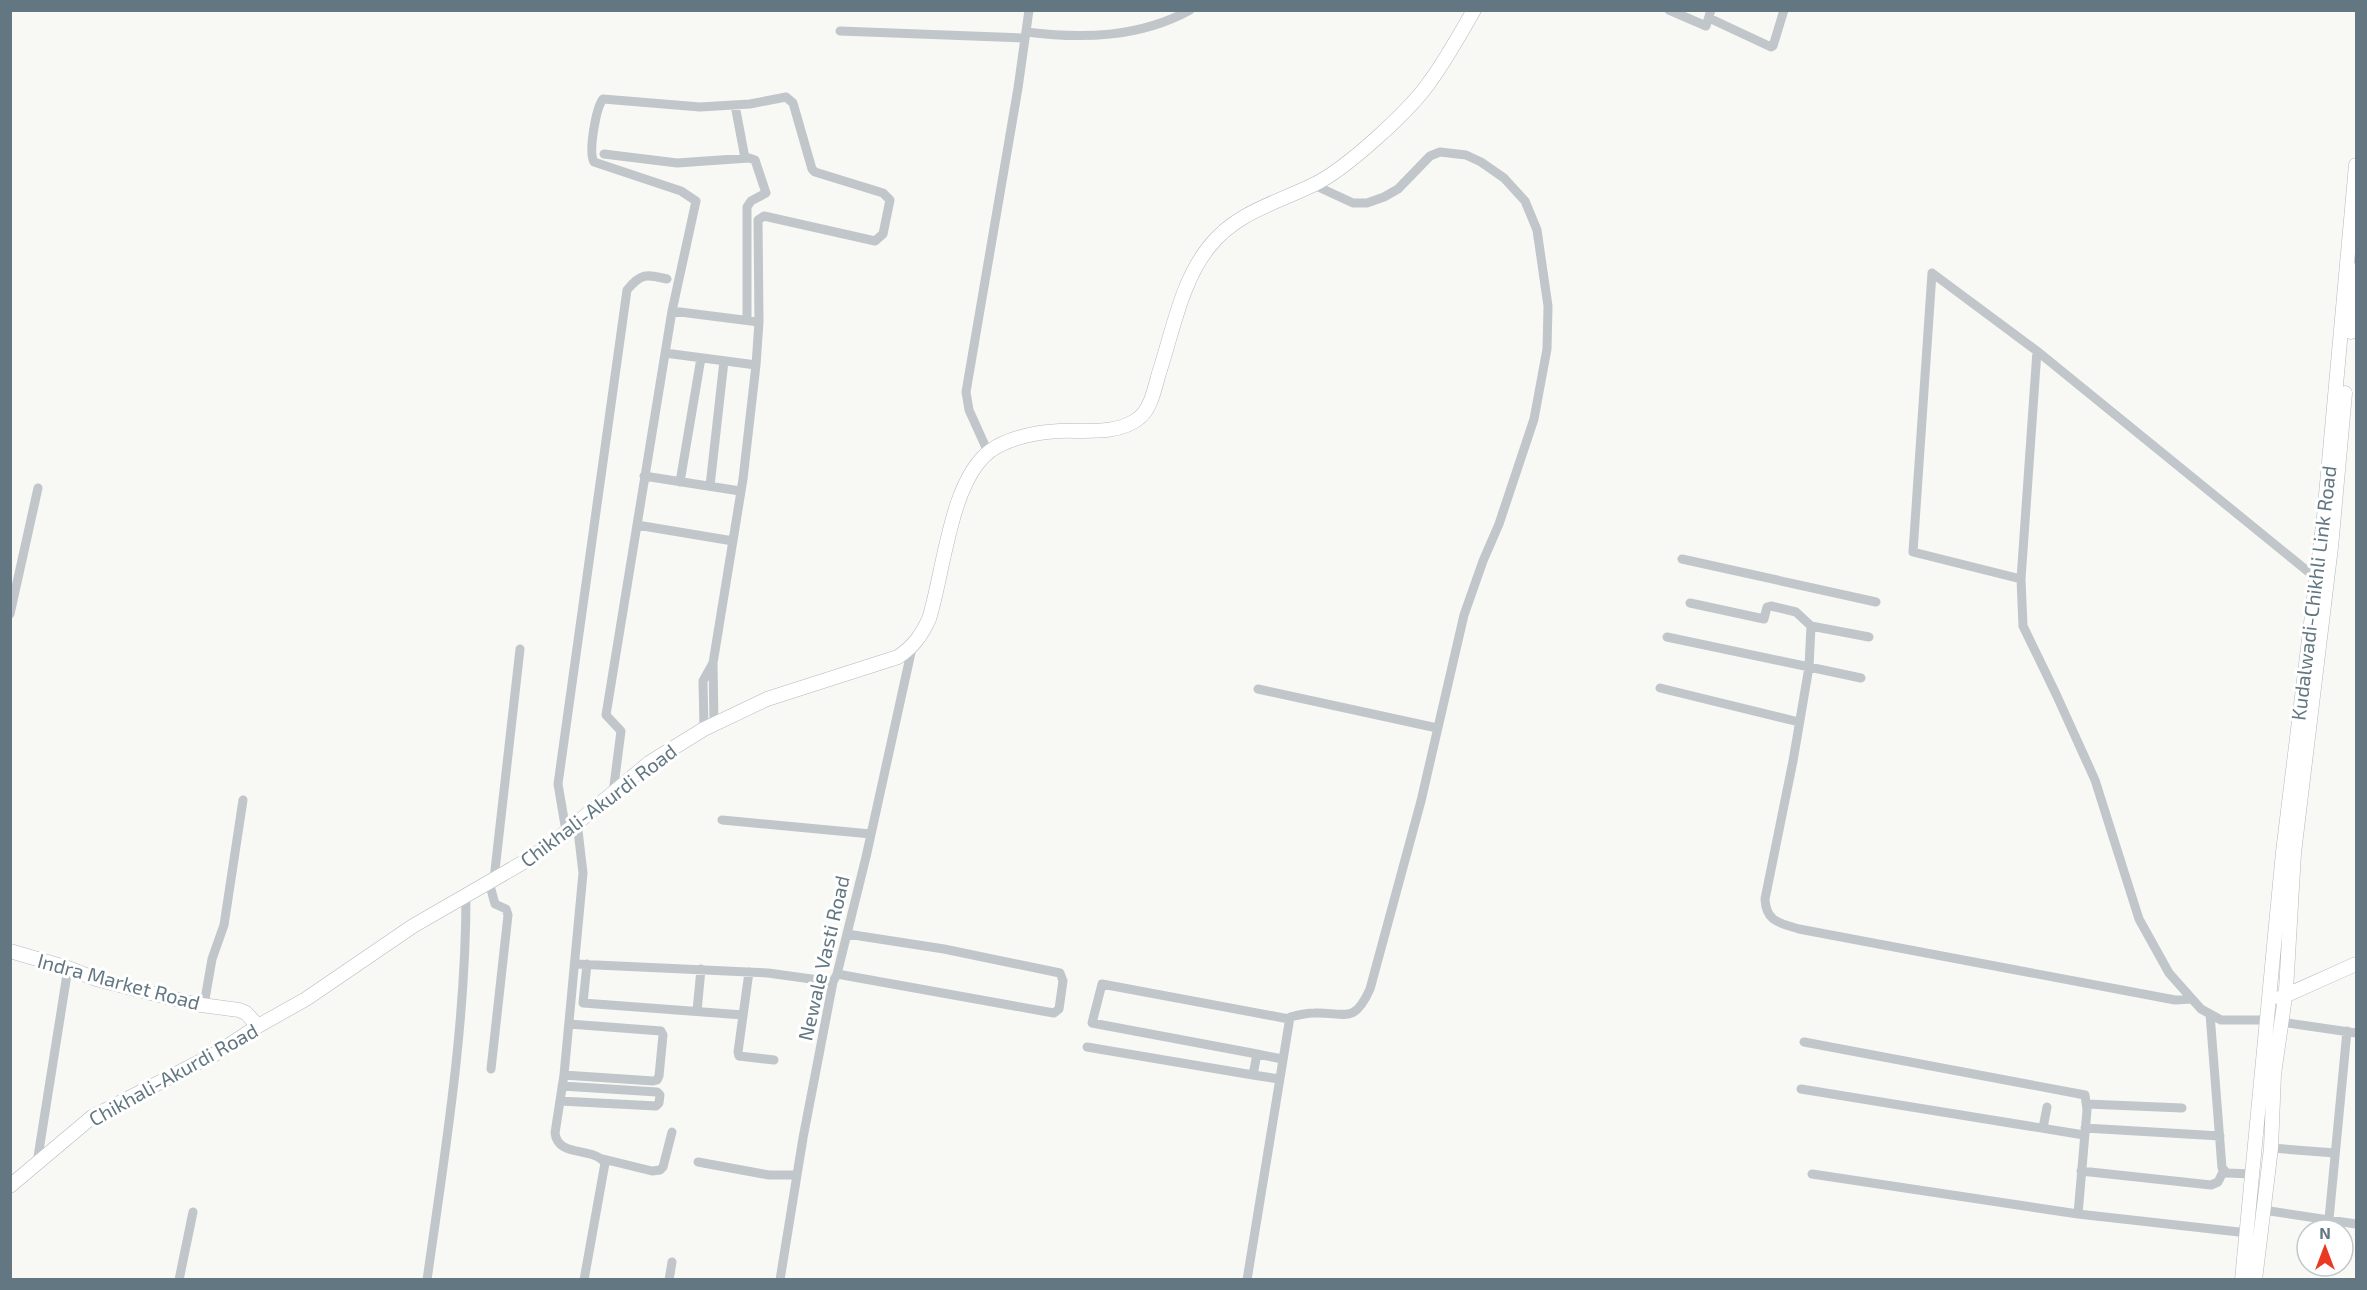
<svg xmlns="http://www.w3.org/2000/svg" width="2367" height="1290" font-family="'Exo 2',sans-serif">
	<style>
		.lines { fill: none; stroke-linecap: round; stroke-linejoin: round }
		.secondary-casing { stroke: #b3babe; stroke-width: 15 }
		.street { stroke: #c0c6c9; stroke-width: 9 }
		.secondary { stroke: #fff; stroke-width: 14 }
		.labels { text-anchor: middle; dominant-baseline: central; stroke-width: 6; stroke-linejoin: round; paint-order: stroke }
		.street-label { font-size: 20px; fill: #627781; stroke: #fff }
	</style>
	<rect width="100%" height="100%" fill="#f8f8f5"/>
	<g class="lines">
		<g class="secondary-casing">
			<path id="secondary" d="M2351 332 2356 270
				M10 951 68 968 96 979 194 1004 239 1010 246 1013 258 1026
				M2280 998 2356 964
				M10 1186 92 1117 217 1053 258 1026 306 999 413 926 529 859 554 842 649 763 704 729 767 699 898 657C914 646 921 636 929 619 944 572 950 481 990 451 1008 438 1037 432 1059 431 1084 430 1118 435 1139 418 1151 409 1155 387 1159 373 1173 331 1181 282 1209 247 1235 213 1276 203 1313 185 1345 170 1411 110 1431 80 1447 58 1460 34 1474 10
				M2242 1280 2283 852 2324 517 2356 165
				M2255 1280 2271 1148 2274 1074 2286 990 2294 853 2331 547 2345 393"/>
		</g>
		<path class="street" d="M1669 10 1706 26 1711 10
			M1709 18 1771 47 1773 46 1784 10
			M840 31 1025 38
			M1026 32C1082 39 1139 38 1190 10
			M735 105 745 158
			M604 154 677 163 749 158 755 160 766 193 751 201 747 207V320
			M1932 273 1913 552 2021 579 2037 351
			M1932 273 2037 351 2316 578
			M672 311 696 201 681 191 594 162C588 152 596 108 603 99L700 107 750 104 786 97 793 103 812 169 815 172 883 193 890 200 883 234 875 241 764 216 758 220 759 322 756 365 743 479 713 663 714 724
			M665 353 756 365
			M988 452 969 410 966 392 1018 88 1029 10
			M644 476 740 491
			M680 482 701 358
			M710 486 724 361
			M733 541 637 525 672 311 759 322
			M1682 559 1876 602
			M2021 579 2023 626 2056 694 2095 780 2139 919 2169 973 2201 1009 2221 1020H2267L2356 1033
			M1690 603 1764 619 1767 607 1771 606 1796 612 1811 626 1869 637
			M10 614 38 488
			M1811 626 1809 667 1793 761 1765 899C1766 922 1780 923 1799 929L2175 1000 2192 999
			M1667 637 1861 678
			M1660 688 1799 722
			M1258 689 1437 728
			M704 729 703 681 713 663
			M613 793 621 731 606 715 637 525
			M722 820 871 834
			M577 822 583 873 564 1075 555 1133C558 1158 593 1146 605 1163L584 1280
			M566 831 558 784 627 290C641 273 646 274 667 279
			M494 879 520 649
			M489 882 495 904 506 909 508 915 491 1069
			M575 964 768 973 833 982
			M587 964 583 1003 743 1015
			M749 972 738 1052 739 1056 774 1060
			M837 974 1048 1012 1054 1013 1059 1009 1063 981 1060 973 944 949 847 934
			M204 1005 212 959 224 925 243 800
			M697 1011 701 969
			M2210 1014 2222 1168 2227 1173 2252 1174
			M1804 1042 2085 1095 2087 1110 2078 1214
			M1087 1047 1253 1075 1257 1054 1282 1059
			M1257 1054 1092 1023 1102 984 1289 1019
			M564 1075 653 1081 657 1080 659 1076 663 1035 661 1031 569 1024
			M1253 1075 1279 1079
			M1801 1089 2084 1135
			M560 1101 656 1106 659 1103 660 1095 657 1092 562 1086
			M2087 1104 2182 1108
			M2043 1128 2047 1107
			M2085 1128 2220 1136
			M2271 1148 2335 1153
			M603 1159 652 1171 660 1170 663 1167 672 1132
			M698 1162 769 1175H796
			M37 1163 68 968
			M2081 1171 2211 1185 2218 1182 2223 1172
			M1812 1174 2078 1214 2248 1233
			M2263 1210 2356 1224
			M2329 1219 2347 1031
			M179 1280 193 1212
			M427 1280C445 1153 466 1024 466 895
			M669 1280 672 1262
			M780 1280 803 1138 833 982 837 974 866 857 912 648
			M1247 1280 1290 1017C1298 1015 1306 1013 1314 1013 1345 1012 1354 1025 1370 989L1421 801 1464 615 1483 561 1499 524 1534 419 1547 349 1548 306 1537 230 1525 201 1504 178 1481 162 1466 155 1440 152 1430 156 1398 189 1384 197 1367 203H1353L1314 185"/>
		<use href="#secondary" class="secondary"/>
	</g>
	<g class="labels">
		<g class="street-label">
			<text transform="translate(2313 593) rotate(-83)">Kudalwadi-Chikhli Link Road</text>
			<text transform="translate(598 805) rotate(-37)">Chikhali-Akurdi Road</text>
			<text transform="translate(823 958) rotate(-77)">Newale Vasti Road</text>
			<text transform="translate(119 981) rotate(15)">Indra Market Road</text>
			<text transform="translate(173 1074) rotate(-29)">Chikhali-Akurdi Road</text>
		</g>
	</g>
	<rect width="2367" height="1290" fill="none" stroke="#627781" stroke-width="24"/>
	<g transform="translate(2325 1248)"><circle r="28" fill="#ffffff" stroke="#c0c9cd" stroke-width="1.5"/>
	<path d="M0-4.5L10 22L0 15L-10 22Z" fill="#ea3923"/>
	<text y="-9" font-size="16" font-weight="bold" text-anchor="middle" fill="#627781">N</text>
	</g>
</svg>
